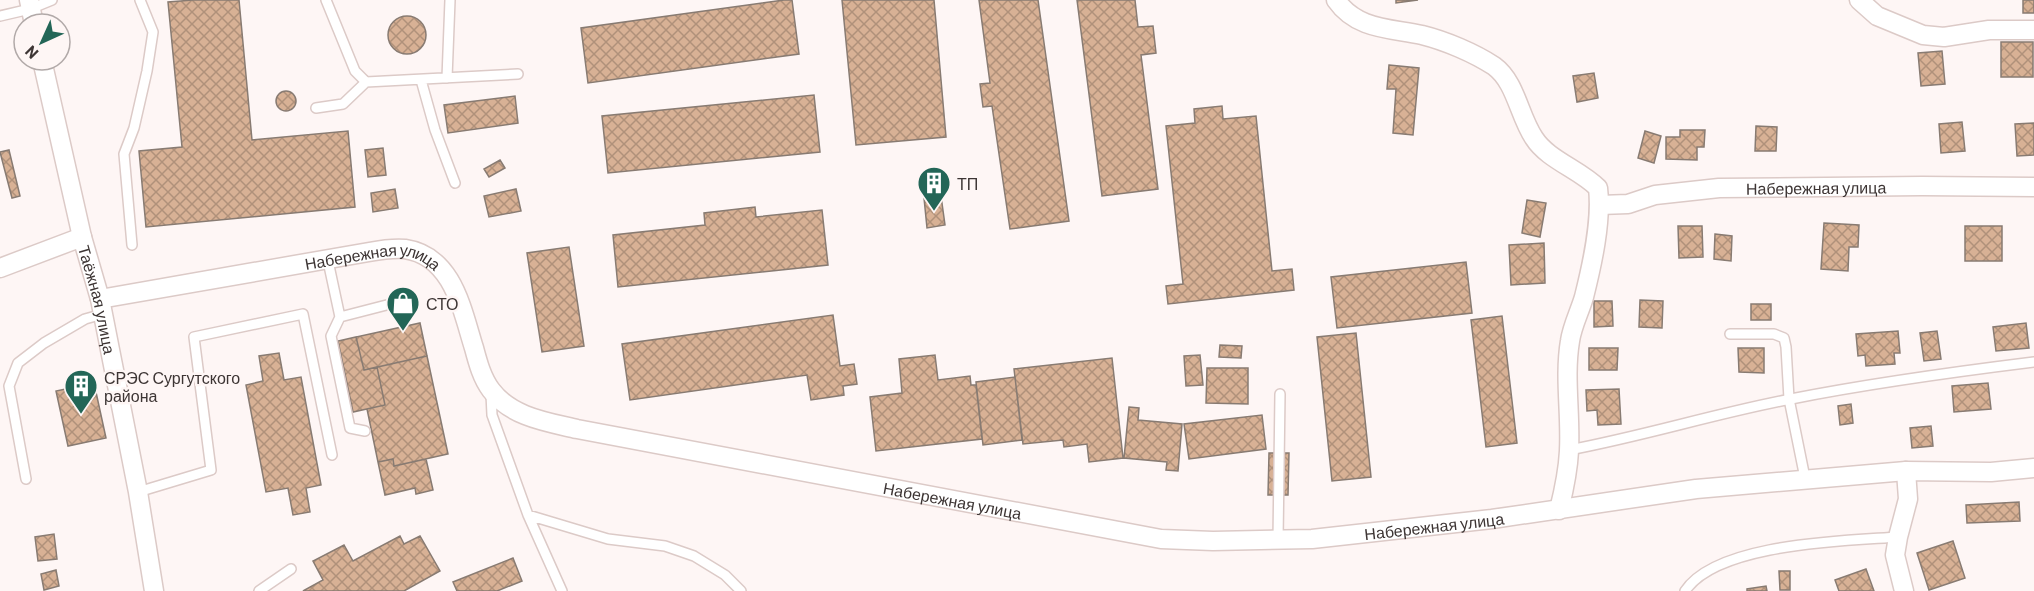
<svg xmlns="http://www.w3.org/2000/svg" width="2034" height="591" font-family="Barlow,sans-serif">
	<style>
		.building { fill: url(#building-cross-hatch); stroke: #887b72; stroke-width: 1.5 }
		.lines { fill: none; stroke-linecap: round; stroke-linejoin: round }
		.lane-casing { stroke: #dccac7; stroke-width: 12 }
		.street-casing { stroke: #dccac7; stroke-width: 21 }
		.lane { stroke: #fff; stroke-width: 9 }
		.street { stroke: #fff; stroke-width: 18 }
		.labels { text-anchor: middle; dominant-baseline: central; stroke-width: 5; stroke-linejoin: round; paint-order: stroke }
		.poi-label { font-size: 16px; fill: #3d3534; stroke: #fef6f5; text-anchor: start }
		.street-label { font-size: 16px; fill: #3d3534; stroke: #fef6f5 }
	</style>
	<defs>
		<pattern id="building-cross-hatch" width="8" height="8" patternUnits="userSpaceOnUse" patternTransform="scale(1.5)"><rect width="8" height="8" fill="#d8b195"/><path d="M0 0l8 8M0 8l8-8" fill="none" stroke="#b0917a"/></pattern>
	</defs>
	<rect width="100%" height="100%" fill="#fef6f5"/>
	<path class="building" d="M193 0H239L252 140 348 131 355 207 146 227 139 151 182 147 168 2Z
		M784 0H792L799 54 588 83 581 28Z
		M842 0H934L946 137 856 145Z
		M979 0H1038L1069 221 1010 229 992 106 983 107 980 84 990 83Z
		M1077 0H1135L1138 27 1153 26 1156 53 1141 55 1158 189 1102 196Z
		M1396 0H1418L1396 3Z
		M2023 0H2034V13H2023Z
		M388 35a19 19 0 1 1 38 0a19 19 0 1 1-38 0Z
		M2001 42H2033V77H2001Z
		M1942 51 1945 84 1921 86 1918 53Z
		M1389 65 1419 68 1413 135 1393 133 1396 89H1387Z
		M1594 73 1598 98 1577 102 1573 76Z
		M276 101a10 10 0 1 1 20 0a10 10 0 1 1-20 0Z
		M814 95 820 152 608 173 602 116Z
		M515 96 518 123 448 133 444 105Z
		M1222 106 1223 119 1256 116 1272 271 1292 269 1294 290 1168 304 1166 286 1183 284 1166 126 1195 123 1194 109Z
		M1962 122 1965 151 1941 153 1939 124Z
		M2034 123V155L2017 156 2015 124Z
		M1756 126 1777 127 1776 151H1755Z
		M1680 130H1705L1704 147H1697V160L1666 159V137H1680Z
		M1645 131 1661 136 1654 163 1638 158Z
		M383 148 386 175 368 177 365 150Z
		M9 150 20 196 12 198 0 152Z
		M500 160 505 168 489 177 484 169Z
		M395 189 398 208 373 212 371 193Z
		M516 189 521 211 489 217 484 196Z
		M941 196 945 225 927 228 924 198Z
		M1527 200 1546 203 1540 237 1522 233Z
		M755 207 756 217 822 210 828 265 618 287 613 235 705 225 704 213Z
		M1824 223 1859 225 1858 247H1849L1848 271 1821 269Z
		M1678 226H1702L1703 257 1679 258Z
		M1965 226H2002V261H1965Z
		M1715 234 1732 236 1731 261 1714 259Z
		M1544 243 1545 283 1511 285 1509 245Z
		M569 247 584 346 542 352 527 253Z
		M1466 262 1472 313 1337 328 1331 277Z
		M1640 300 1663 301 1662 328 1639 327Z
		M1594 301H1612L1613 326 1594 327Z
		M1751 304H1771V320H1751Z
		M833 315 840 366 854 364 857 384 843 386 844 395 811 400 807 375 630 400 622 344Z
		M1502 316 1517 443 1486 447 1471 320Z
		M420 323 427 356 364 370 356 337Z
		M2026 323 2029 348 1996 351 1993 327Z
		M1898 331 1900 353H1894L1895 364 1866 366 1865 355 1858 356 1856 334Z
		M1937 331 1941 359 1924 361 1920 333Z
		M1356 333 1371 477 1332 481 1317 337Z
		M356 337 364 370 377 367 385 405 353 412 338 341Z
		M1220 345 1242 346 1241 358 1219 357Z
		M1589 348H1618L1617 370H1589Z
		M1738 348H1764V373L1739 372Z
		M279 353 284 380 301 377 321 485 306 488 310 512 293 515 288 488 266 492 246 385 263 381 259 356Z
		M935 355 938 380 970 376 971 385H976L982 439 876 451 870 397 902 393 899 359Z
		M1200 355 1203 385 1186 386 1184 356Z
		M427 356 448 454 394 466 393 459 378 462 367 409 385 405 377 367Z
		M1112 358 1123 458 1089 462 1087 444 1064 447 1063 440 1023 444 1014 369Z
		M1207 368H1248V404L1206 403Z
		M1015 377 1022 440 983 445 976 382Z
		M94 383 106 438 68 446 56 391Z
		M1988 383 1991 409 1954 412 1952 386Z
		M1619 389 1621 424 1598 425 1597 410 1587 411 1586 390Z
		M1851 404 1853 423 1840 425 1838 406Z
		M1129 407 1139 408 1138 420 1182 424 1178 471 1166 470 1167 462 1124 458Z
		M1262 415 1266 449 1189 459 1184 424Z
		M1931 426 1933 446 1912 448 1910 428Z
		M1269 453H1289L1288 495H1268Z
		M393 459 394 466 426 459 433 490 416 494 415 488 385 495 378 462Z
		M2019 502 2020 521 1967 523 1966 505Z
		M54 534 57 559 38 561 35 537Z
		M400 536 404 544 420 536 440 571 404 591H303L323 580 313 561 344 545 353 561Z
		M1953 541 1965 578 1929 590 1917 553Z
		M513 558 522 581 497 591H457L453 582Z
		M1866 569 1874 591H1839L1835 580Z
		M56 570 59 586 44 590 41 574Z
		M1779 571H1790V590H1780Z
		M1766 586 1767 591H1747V589Z"/>
	<g class="lines">
		<g class="lane-casing">
			<path id="lane" d="M326 0 355 71 366 82 518 74
				M0 16 30 9 52 0
				M447 78 450 0
				M421 80 435 130 455 183
				M316 108 343 104 366 82
				M132 245 124 154 134 128 147 71 153 32 140 0
				M328 261 340 317 331 336 350 428 365 431
				M340 317 406 300
				M1730 334H1774L1784 338 1786 347 1789 399 1805 478
				M491 394 492 415 528 515 562 591
				M1569 450C1644 436 1717 413 1791 399 1872 383 1953 372 2034 362
				M26 479 9 386 18 363 44 343 85 319 103 314
				M138 492 211 470 194 337 303 314 332 455
				M528 515 608 539 665 546 694 556 725 575 741 591
				M1278 540 1280 394
				M259 591 291 569
				M1685 591C1717 543 1844 541 1898 537"/>
		</g>
		<g class="street-casing">
			<g id="street">
				<path d="M29 0 34 24"/>
				<path d="M1336 0C1357 30 1390 28 1422 35 1446 41 1474 53 1494 66 1516 82 1519 116 1534 138 1548 160 1579 169 1598 188 1602 221 1592 265 1584 297 1580 311 1572 326 1570 341 1564 377 1571 414 1569 451 1568 471 1564 490 1559 510"/>
				<path d="M1859 0 1877 16 1923 35 1944 37 1989 30H2034"/>
				<path id="s1" d="M42 60 82 237 100 299 138 492 154 591"/>
				<path id="s2" d="M1600 205 1628 204 1655 195 1719 188 1922 186 2034 187"/>
				<path d="M0 268 82 237"/>
				<path id="s3" d="M100 299 369 252C380 250 394 248 405 249 453 256 462 310 474 348 478 363 482 378 491 390 511 417 547 422 577 429L1161 539 1213 541 1312 539 1492 519 1696 489 1906 471 1991 472 2034 468"/>
				<path d="M1904 591 1895 555 1898 537 1908 499 1906 471"/>
			</g>
		</g>
		<use href="#lane" class="lane"/>
		<use href="#street" class="street"/>
	</g>
	<defs>
		<g id="building-pin" transform="scale(1.725)"><path d="M0 17L-7.5 6A9.5 9.5 0 1 1 7.5 6Z" fill="#236657" stroke="#fef6f5"/><path d="M-4-6H4V6H1V3H-1V6H-4ZM-2.5-4.3h1.7v1.8h-1.7ZM.8-4.3h1.7v1.8H.8ZM-2.5-1h1.7V.8h-1.7ZM.8-1h1.7V.8H.8Z" fill="#fff"/></g>
		<g id="shop-pin" transform="scale(1.725)"><path d="M0 17L-7.5 6A9.5 9.5 0 1 1 7.5 6Z" fill="#236657" stroke="#fef6f5"/><path d="M-5-2.5h2.3a2.7 3.5 0 0 1 5.4 0H5L5.5 6h-11ZM-1.5-2.5h3a1.5 2.3 0 0 0-3 0Z" fill="#fff"/></g>
	</defs>
	<g fill-rule="evenodd">
		<use href="#building-pin" x="934" y="183"/>
		<use href="#shop-pin" x="403" y="303"/>
		<use href="#building-pin" x="81" y="386"/>
	</g>
	<g class="labels">
		<g class="poi-label">
			<text x="957" y="183">ТП</text>
			<text x="426" y="303">СТО</text>
			<text x="104" y="377">СРЭС Сургутского<tspan x="104" dy="18">района</tspan></text>
		</g>
		<g class="street-label">
			<text stroke="none"><textPath href="#s2" startOffset="218">Набережная улица</textPath></text>
			<text stroke="none"><textPath href="#s3" startOffset="278">Набережная улица</textPath></text>
			<text stroke="none"><textPath href="#s1" startOffset="246">Таёжная улица</textPath></text>
			<text stroke="none"><textPath href="#s3" startOffset="962">Набережная улица</textPath></text>
			<text stroke="none"><textPath href="#s3" startOffset="1448">Набережная улица</textPath></text>
		</g>
	</g>
	<g transform="translate(42 42) rotate(225)"><circle r="28" fill="#fef6f5" stroke="#b1a9a8" stroke-width="1.5"/>
	<path d="M0-4.5L10 22L0 15L-10 22Z" fill="#236657"/>
	<text y="-9" font-size="16" font-weight="bold" text-anchor="middle" fill="#3d3534">N</text>
	</g>
</svg>
